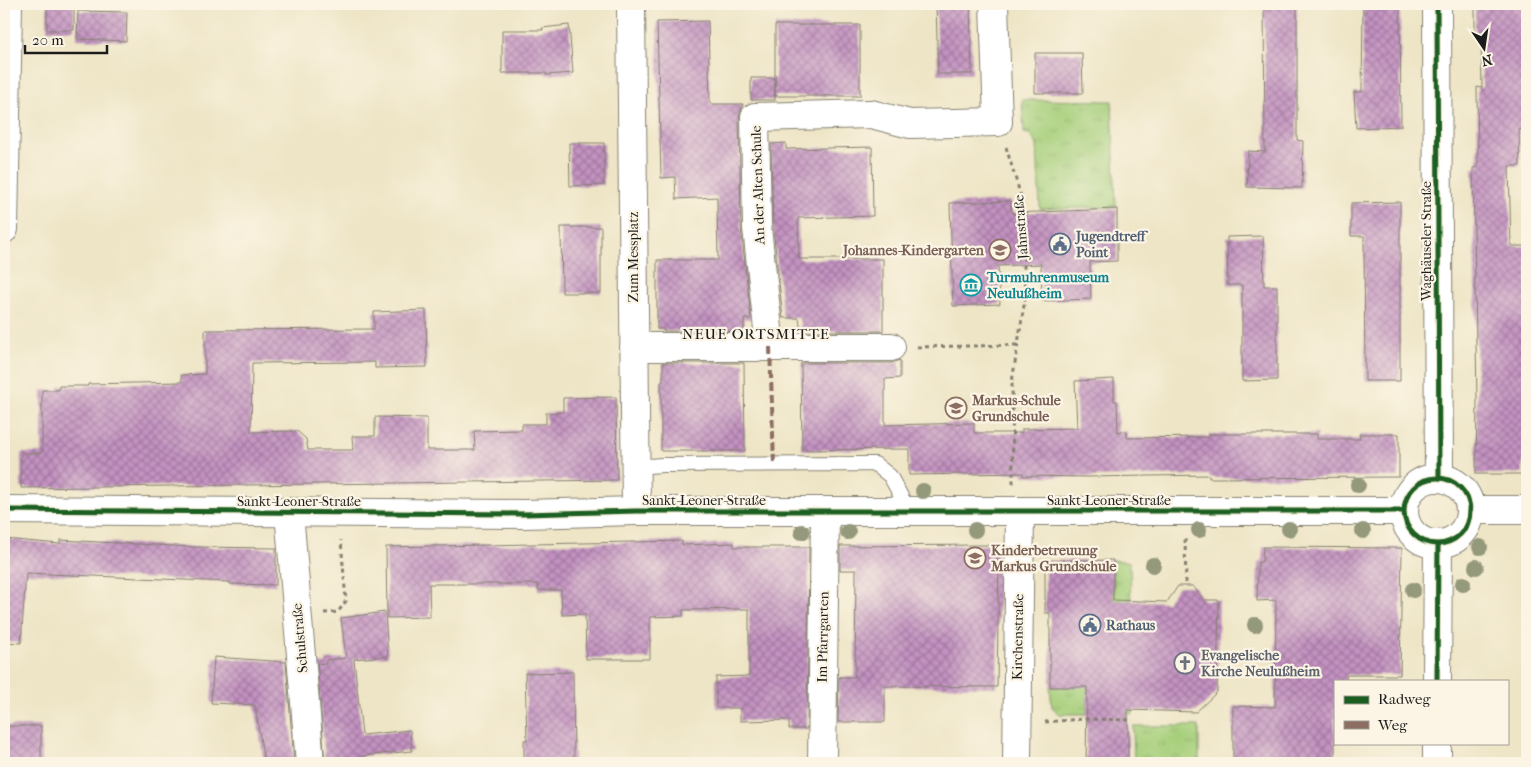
<svg xmlns="http://www.w3.org/2000/svg" width="1531" height="767" font-family="'IM FELL French Canon',serif">
	<style>
		.grass { fill: url(#grass-tufts); stroke: #61764b }
		.building { fill: url(#building-cross-hatch) }
		.lines { fill: none; stroke-linecap: round; stroke-linejoin: round }
		.service-casing { stroke: #858071; stroke-width: 16 }
		.minor-casing { stroke: #858071; stroke-width: 30 }
		.tertiary-casing { stroke: #858071; stroke-width: 30 }
		.path { stroke: #858071; stroke-width: 3; stroke-dasharray: 4 4; stroke-linecap: butt }
		.service { stroke: #fff; stroke-width: 14 }
		.minor { stroke: #fff; stroke-width: 28 }
		.tertiary { stroke: #fff; stroke-width: 28 }
		.quiet { stroke: #8d6e63; stroke-width: 4; stroke-dasharray: 8 4; stroke-linecap: butt }
		.cycleway-casing { stroke: #fcf5e5; stroke-width: 8 }
		.cycleway { stroke: #1b5e20; stroke-width: 5 }
		.tree { fill: #95997b }
		.labels { text-anchor: middle; dominant-baseline: central; stroke-width: 4.5; stroke-linejoin: round; paint-order: stroke }
		.street-label { font-size: 14px; fill: #1c1c1c; stroke: #fcf5e5 }
		.service-label { font-size: 14px; font-weight: bold; fill: #4e5e75; stroke: #fcf5e5; text-anchor: start }
		.education-label { font-size: 14px; font-weight: bold; fill: #785e54; stroke: #fcf5e5; text-anchor: start }
		.culture-label { font-size: 14px; font-weight: bold; fill: #0d838f; stroke: #fcf5e5; text-anchor: start }
		.worship-label { font-size: 14px; font-weight: bold; fill: #5b616d; stroke: #fcf5e5; text-anchor: start }
		.neighbourhood-label { font-size: 15px; letter-spacing: 1px; fill: #1c1c1c; stroke: #fcf5e5 }
	</style>
	<defs>
		<pattern id="grass-tufts" width="24" height="20" patternUnits="userSpaceOnUse" patternTransform="scale(1.25)"><rect width="24" height="20" fill="#a6cf7a"/><path d="M3 7l-1-3M5 7V3M7 7l1-3M15 17l-1-3M17 17v-4M19 17l1-3" fill="none" stroke="#8eb169"/></pattern>
		<pattern id="building-cross-hatch" width="8" height="8" patternUnits="userSpaceOnUse" patternTransform="scale(1.25)"><rect width="8" height="8" fill="#c392c1"/><path d="M0 0l8 8M0 8l8-8" fill="none" stroke="#9e769c"/></pattern>
	</defs>
	<rect width="100%" height="100%" fill="#fcf5e5"/>
	<filter id="ink" filterUnits="userSpaceOnUse"><feTurbulence type="fractalNoise" baseFrequency=".02" numOctaves="2"/><feDisplacementMap in="SourceGraphic" scale="10" xChannelSelector="R" yChannelSelector="G"/><feConvolveMatrix kernelMatrix="1 2 1 2 8 2 1 2 1" color-interpolation-filters="sRGB"/></filter>
	<filter id="wash" filterUnits="userSpaceOnUse"><feTurbulence type="fractalNoise" baseFrequency=".0096" numOctaves="4" result="noise"/><feDisplacementMap in="SourceGraphic" scale="20" xChannelSelector="R" yChannelSelector="G"/><feGaussianBlur stdDeviation="1.12" result="paint"/><feColorMatrix in="noise" values="0 0 0 0 0 0 0 0 0 0 0 0 0 0 0 0 0 1.4 0 .05"/><feComposite in="paint" operator="in"/></filter>
	<g filter="url(#wash)">
		<rect width="100%" height="100%" fill="#eee5c6"/>
		<path class="grass" d="M1022 100 1112 101 1116 207 1040 209 1037 145 1030 134 1024 133Z
			M1113 560 1130 562 1133 714H1059L1052 707 1050 687 1117 686Z
			M1133 726H1199V763H1134Z"/>
		<g id="blocks">
			<path class="building" d="M47 4H74V30H47Z
				M936 4H970L972 74H938Z
				M1264 4H1297V140L1303 141 1302 188 1247 187 1248 151 1265 152Z
				M1363 4H1400L1401 126 1356 128 1354 92H1362Z
				M1475 4H1527V111L1523 110V130L1519 129 1520 166H1509L1511 246H1527V425H1524L1523 474H1476L1477 400 1473 168 1478 167 1477 87 1482 88 1481 32 1475 33Z
				M78 11 127 12 126 41 77 39Z
				M708 21 710 104H743L739 117 741 228 751 319H744V331H663V329H657V260H718L717 197 676 199 675 177 661 178 657 22Z
				M569 25 573 73 546 75V73H502V30H543L542 28Z
				M775 25H860V96H775Z
				M1035 53H1082L1083 93H1035Z
				M751 78H775V100H751Z
				M569 143H604V185L570 186Z
				M786 143V149L872 147 873 216 798 218 799 259H883V331H801L799 318H783L773 227 771 144Z
				M1011 201 1012 213 1117 209V261L1090 262 1091 299 1042 301 1041 264 998 266 1000 304 953 306 950 203Z
				M1400 202V381H1365L1364 236H1351V203Z
				M561 227H601V293H562Z
				M1263 236 1264 286H1277V380L1242 381V285H1228L1227 237Z
				M426 310 427 367 375 368V362L252 363 251 432 297 431 306 439 308 450H353L352 436H375V417L427 418V450H475L474 431 522 430V424H546V413L563 412V398L616 397 617 480 21 488V453H42V390H59V386H88V384L182 382 181 375 205 374V330L374 329V312Z
				M900 360V378L885 379V425L974 423V433H1022V429L1077 428 1075 381 1114 379V401H1117L1118 432 1127 431V438L1209 437V434H1317V439H1360L1359 434H1399V477L1209 478V475L1088 477 1023 476V473L909 475V449L802 450 801 363H891Z
				M663 363H744L745 451H661V382H663Z
				M4 539 60 544V540L194 547 276 548V585L230 584V582L26 573 21 643 4 642Z
				M682 541V545L734 543V547H809L807 729H789V720L740 721V708H716V677L749 676V609L683 610V616L650 617V659H586L585 614 562 615 561 590H538V584H429L430 617 387 618 386 547Z
				M989 545 999 555 997 687 885 686V722H838L839 677H855L856 570H840V546Z
				M1263 547 1402 548 1400 675H1346V681H1335V760H1299V763H1233V706L1275 707 1276 600 1257 601 1258 562H1262Z
				M1113 560V600L1167 602 1178 586H1193L1204 600H1219L1217 692 1196 712 1128 710V763H1086L1087 687H1050V613H1045V561Z
				M385 612 388 656 354 659 362 735 410 730 412 751 362 756 363 763H325L317 663 326 664V660L346 658 341 618Z
				M214 657 286 662 294 763H264L255 705 211 703Z
				M573 672 574 763H524V740H527L525 673Z
				M4 726H41V763H4Z"/>
		</g>
	</g>
	<g filter="url(#ink)">
		<use href="#blocks" fill-opacity="0" stroke="#858071" stroke-width="1"/>
		<g class="lines">
			<g class="service-casing">
				<path id="service" d="M635 467 662 465 875 464 890 476 909 511"/>
			</g>
			<g class="minor-casing">
				<path id="minor" d="M631 4 636 511
					M4 229 8 4
					M634 347H770L757 228 755 117 871 114 910 124 998 122 994 4
					M770 347H891
					M289 512 310 763
					M822 763 825 511
					M1017 763 1020 511"/>
			</g>
			<g class="tertiary-casing">
				<path id="tertiary" d="M1437 4 1439 478
					M1404 511a33 33 0 1 1 66 0a33 33 0 1 1-66 0Z
					M4 510 524 514 636 511H1404
					M1471 510H1527
					M1437 681 1438 545
					M1437 763V743"/>
			</g>
			<path class="path" d="M1006 147 1022 200 1025 299 1012 382 1013 485
				M917 347 1018 345
				M1185 539 1186 586
				M324 613 338 612 346 601 341 540
				M1045 722 1083 719 1133 720"/>
			<use href="#service" class="service"/>
			<use href="#minor" class="minor"/>
			<use href="#tertiary" class="tertiary"/>
			<path class="quiet" d="M770 347 774 464"/>
			<g class="cycleway-casing">
				<path id="cycleway" d="M1437 4 1439 478
					M1404 511a33 33 0 1 1 66 0a33 33 0 1 1-66 0Z
					M4 510 524 514 636 511H1404
					M1437 681 1438 545"/>
			</g>
			<use href="#cycleway" class="cycleway"/>
		</g>
		<g class="tree">
			<circle cx="1358" cy="485" r="8"/>
			<circle cx="923" cy="491" r="8"/>
			<circle cx="1289" cy="529" r="8"/>
			<circle cx="975" cy="530" r="8"/>
			<circle cx="1199" cy="530" r="8"/>
			<circle cx="1363" cy="531" r="8"/>
			<circle cx="802" cy="532" r="8"/>
			<circle cx="848" cy="532" r="8"/>
			<circle cx="1480" cy="547" r="8"/>
			<circle cx="1153" cy="565" r="8"/>
			<circle cx="1476" cy="567" r="8"/>
			<circle cx="1463" cy="584" r="8"/>
			<circle cx="1413" cy="590" r="8"/>
			<circle cx="1255" cy="625" r="8"/>
		</g>
	</g>
	<defs>
		<g id="civic-ring" transform="scale(1.125)"><circle r="9.5" fill="#fcf5e5" stroke="#5c6f8a" stroke-width="1.5"/><path d="M-.6-6.5H3V-4.5H.6V-3L4-1V1h2V6H-6V1h2V-1L-.6-3ZM-1.2 2.5V6h2.4V2.5Z" fill="#5c6f8a"/></g>
		<g id="school-ring" transform="scale(1.125)"><circle r="9.5" fill="#fcf5e5" stroke="#8d6e63" stroke-width="1.5"/><path d="M0-5L7-2L0 1L-7-2ZM-4 1L0 2.5L4 1V4Q0 6-4 4Z" fill="#8d6e63"/></g>
		<g id="museum-ring" transform="scale(1.125)"><circle r="9.5" fill="#fcf5e5" stroke="#0f9aa8" stroke-width="1.5"/><path d="M0-6L6-3V-2H-6V-3ZM-5-1h2V3h-2ZM-1-1h2V3h-2ZM3-1h2V3H3ZM-6 4H6V6H-6Z" fill="#0f9aa8"/></g>
		<g id="church-ring" transform="scale(1.125)"><circle r="9.5" fill="#fcf5e5" stroke="#6b7280" stroke-width="1.5"/><path d="M-1.2-6h2.4v3.5h3.3v2.4h-3.3V6h-2.4V-.1h-3.3v-2.4h3.3Z" fill="#6b7280"/></g>
	</defs>
	<g fill-rule="evenodd">
		<use href="#civic-ring" x="1060" y="244"/>
		<use href="#school-ring" x="1000" y="250"/>
		<use href="#museum-ring" x="971" y="285"/>
		<use href="#school-ring" x="956" y="408"/>
		<use href="#school-ring" x="975" y="558"/>
		<use href="#civic-ring" x="1090" y="625"/>
		<use href="#church-ring" x="1185" y="663"/>
	</g>
	<g class="labels">
		<g class="street-label">
			<text transform="translate(758 185) rotate(-92)">An der Alten Schule</text>
			<text transform="translate(1021 227) rotate(-94)">Jahnstraße</text>
			<text transform="translate(1426 241) rotate(-90)">Waghäuseler Straße</text>
			<text transform="translate(633 257) rotate(-90)">Zum Messplatz</text>
			<text x="704" y="500">Sankt-Leoner-Straße</text>
			<text x="1109" y="500">Sankt-Leoner-Straße</text>
			<text x="299" y="501">Sankt-Leoner-Straße</text>
			<text transform="translate(823 637) rotate(-89)">Im Pfarrgarten</text>
			<text transform="translate(1018 637) rotate(-89)">Kirchenstraße</text>
			<text transform="translate(300 638) rotate(-95)">Schulstraße</text>
		</g>
		<g class="service-label">
			<text x="1076" y="236">Jugendtreff<tspan x="1076" dy="16">Point</tspan></text>
			<text x="1106" y="625">Rathaus</text>
		</g>
		<g class="education-label">
			<text x="984" y="250" text-anchor="end">Johannes-Kindergarten</text>
			<text x="972" y="400">Markus-Schule<tspan x="972" dy="16">Grundschule</tspan></text>
			<text x="991" y="550">Kinderbetreuung<tspan x="991" dy="16">Markus Grundschule</tspan></text>
		</g>
		<g class="culture-label">
			<text x="987" y="277">Turmuhrenmuseum<tspan x="987" dy="16">Neulußheim</tspan></text>
		</g>
		<g class="worship-label">
			<text x="1201" y="655">Evangelische<tspan x="1201" dy="16">Kirche Neulußheim</tspan></text>
		</g>
		<g class="neighbourhood-label">
			<text x="756" y="334">NEUE ORTSMITTE</text>
		</g>
	</g>
	<rect width="1531" height="767" fill="none" stroke="#fcf5e5" stroke-width="20"/>
	<rect x="1334" y="680" width="175" height="65" fill="#fcf5e5" stroke="#a29e95"/>
	<rect x="1344" y="696" width="25" height="8" fill="#1b5e20" stroke="#a29e95"/>
	<text x="1378" y="704" font-size="15" fill="#1c1c1c">Radweg</text>
	<rect x="1344" y="721" width="25" height="8" fill="#8d6e63" stroke="#a29e95"/>
	<text x="1378" y="730" font-size="15" fill="#1c1c1c">Weg</text>
	<g transform="translate(1484 48) rotate(167)" stroke="#fcf5e5" stroke-width="4" paint-order="stroke">
	<path d="M0-4L9 19L0 12L-9 19Z" fill="#1c1c1c"/>
	<text y="-8" font-size="14" font-weight="bold" text-anchor="middle" fill="#1c1c1c">N</text>
	</g>
	<path d="M25 45v8h82v-8" fill="none" stroke="#1c1c1c" stroke-width="2.5"/>
	<text x="32" y="45" font-size="15" fill="#1c1c1c" stroke="#fcf5e5" stroke-width="4" paint-order="stroke">20 m</text>
</svg>
